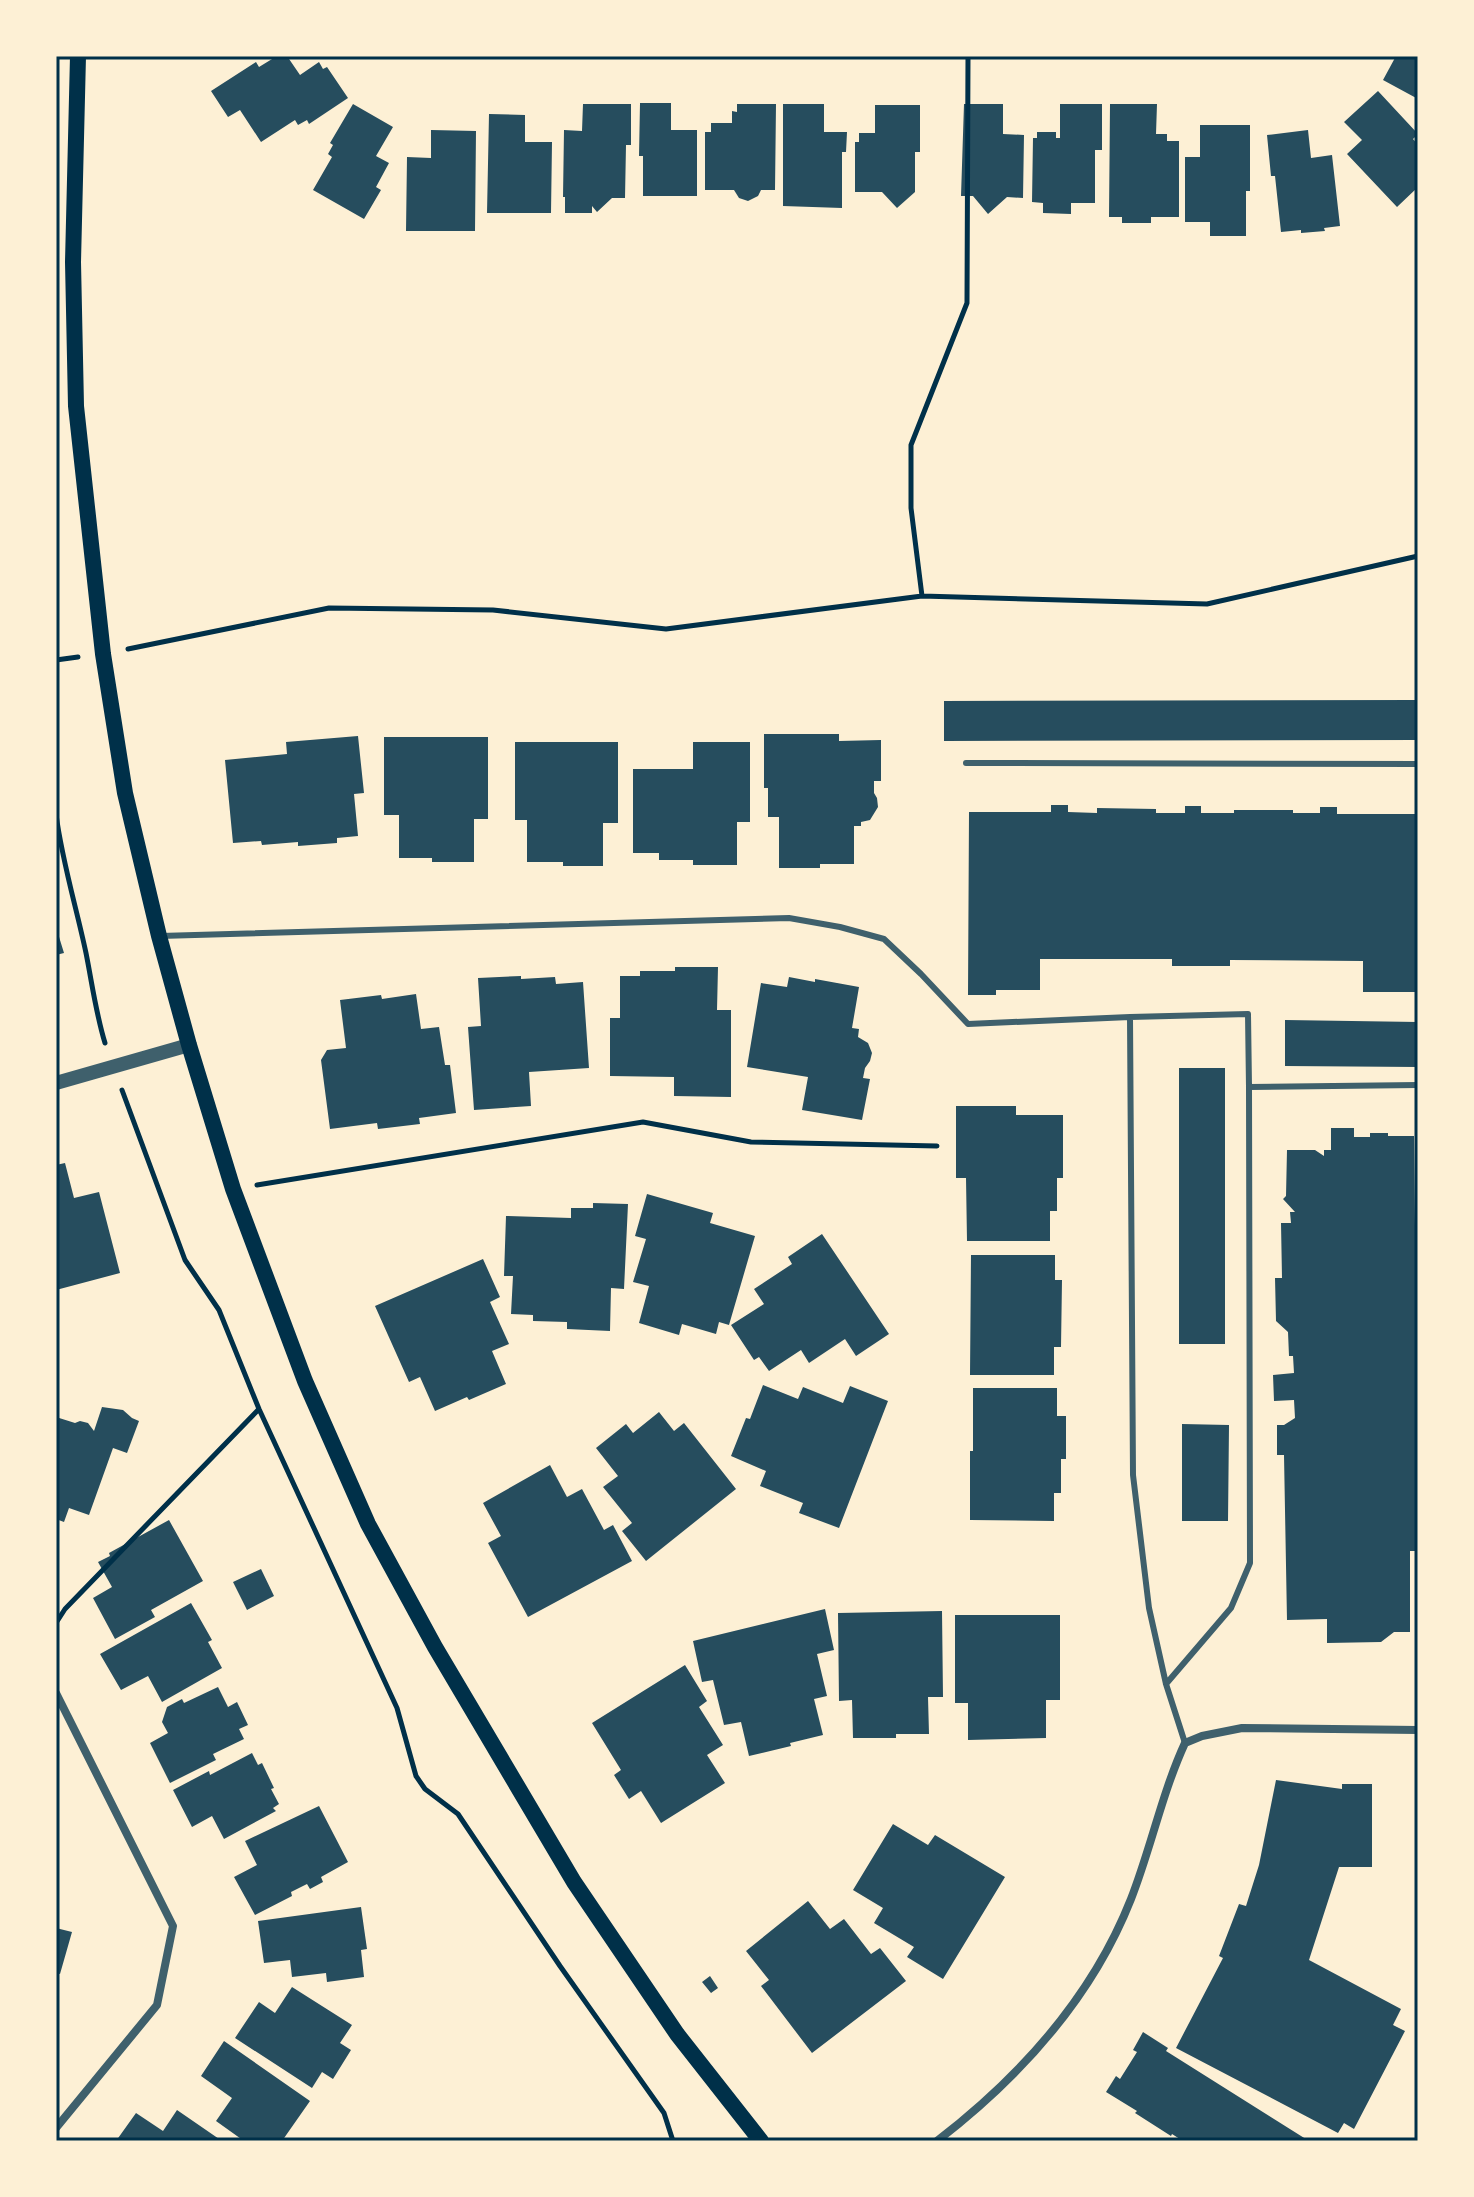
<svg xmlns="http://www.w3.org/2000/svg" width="1474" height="2197" font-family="'Fira Sans Condensed',sans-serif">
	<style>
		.building { fill: #264d5e }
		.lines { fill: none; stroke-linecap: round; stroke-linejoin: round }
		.path { stroke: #003049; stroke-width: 5 }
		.service { stroke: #3f606c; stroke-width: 6 }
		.minor { stroke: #3f606c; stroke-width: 8 }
		.tertiary { stroke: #3f606c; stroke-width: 14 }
		.secondary { stroke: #003049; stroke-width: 16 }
		.neatline { fill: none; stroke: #003049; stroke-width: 3 }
	</style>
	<rect width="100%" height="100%" fill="#fdf0d5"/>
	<path class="building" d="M277 56H287L300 75 319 62 323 69 327 67 348 98 309 124 307 120 298 125 295 120 261 142 240 110 228 117 211 91 256 62 259 67Z
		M1396 56H1418V99L1383 80Z
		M1378 91 1418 134 1413 139 1418 145V187L1397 207 1347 154 1362 140 1344 122Z
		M640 103H671V130H697V196H643V156H639Z
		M353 104 393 127 376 156 389 163 376 187 381 190 364 219 313 190 332 157 328 154 333 145 330 143Z
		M583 104H631V145H626L625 198H612L597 212 592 206V213H565V197H563L564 130 582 131Z
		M737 104H776L775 190H761L758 196 748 201 739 198 734 190H705V132H711V123H732V111L737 112Z
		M783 104H824V132H847L846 152H842V208L783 206Z
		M964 104H1003V134L1024 135 1023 198 1007 197 988 214 973 196H961Z
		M1060 104H1102V150H1095V203H1071V214L1043 213V203L1032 202 1033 138H1037V132H1056V138H1060Z
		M1110 104H1157L1156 134H1167V141H1179V217H1151V223H1122V217H1109Z
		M875 105H920V152H915V192L897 208 882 192H855V142H859V133H875Z
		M489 114 525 115V142H552L551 213H487Z
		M1200 125H1250V191H1246V236H1210V222H1185V157H1200Z
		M431 130 476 131 475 231H406L407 157 431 158Z
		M1308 130 1311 158 1332 155 1340 226 1324 228 1325 231 1301 233V230L1281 232 1275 176H1271L1267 135Z
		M1418 700V740L944 741V701Z
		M764 734H839V741L881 740V781H874V793L877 798 878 807 870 820 861 822V826H854V864H820V868H779V817H768V788H764Z
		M358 736 364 793 354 794 358 836 337 838V843L298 846V842L262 845 261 841 233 843 225 760 287 754 286 742Z
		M384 737H488V819H474V862H432V858H399V815H384Z
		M515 742H618V823H603V866H563V862H527V820H515Z
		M693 742H750V822H737V865H693V860H659V853H633V769H693Z
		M1051 805H1068V812L1097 813V808L1156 809V813H1185V806H1201V813H1234V810H1293V813H1320V807H1337V814H1418V992H1363V961L1230 960V966H1172V959H1040V990H996V995H968L969 812H1051Z
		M56 927 64 953 56 955Z
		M675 967H718L717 1010H731V1097L674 1096V1077L610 1076V1018H620V976H640V971H675Z
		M521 976V979L555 977 556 984 583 982 589 1068 529 1072 531 1106 474 1110 468 1027 481 1026 478 978Z
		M789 977 815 982V979L859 987 852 1028 859 1029 858 1037 868 1043 872 1053 870 1061 865 1068 863 1078 870 1079 862 1120 802 1110 808 1077 747 1067 761 983 787 987Z
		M416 994 421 1029 439 1027 445 1065H450L456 1113 419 1118 420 1124 378 1129 377 1123 330 1129 321 1060 327 1050 346 1048 340 1000 381 995 382 999Z
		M1285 1020 1418 1022V1067L1285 1066Z
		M1179 1068H1225V1344H1179Z
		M956 1106H1016V1115H1063V1178H1057V1211H1050V1241H967L966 1178H956Z
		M1331 1128H1354V1137H1370V1133H1388V1136H1414L1415 1226H1418V1319H1415V1342H1418V1370H1415V1385H1418V1551H1410V1632H1394L1381 1642 1327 1643V1619L1287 1620 1284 1455H1277V1425H1284L1295 1418 1294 1400 1274 1401 1273 1375 1294 1373 1293 1356H1289L1288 1332 1276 1321 1275 1278H1282L1281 1223H1291L1290 1212H1295L1283 1199 1286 1196 1287 1150H1315L1324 1156V1150H1331Z
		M65 1163 74 1198 99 1192 120 1273 56 1290V1165Z
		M647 1194 713 1213 710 1223 755 1236 729 1325 719 1322 716 1334 682 1324 679 1335 639 1323 649 1286 633 1282 646 1239 635 1236Z
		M593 1203 628 1204 624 1289 611 1288 610 1331 567 1329V1322L533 1321V1315L511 1314 513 1276H504L506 1216 571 1218V1208H593Z
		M822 1234 889 1334 856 1356 845 1339 809 1363 801 1350 769 1371 759 1357 754 1360 731 1325 764 1304 754 1289 792 1264 788 1257Z
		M971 1255H1055V1280H1062L1061 1347H1054V1375H970Z
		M483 1259 500 1297 490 1302 509 1344 492 1351 506 1384 469 1400 467 1397 435 1411 420 1377 409 1382 375 1306Z
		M763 1385 798 1399 803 1387 843 1403 850 1386 888 1401 839 1528 799 1513 803 1503 760 1486 766 1471 731 1456 746 1418 750 1419Z
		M973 1388H1057V1416H1066V1459H1061V1493H1054V1521L970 1520V1451H973Z
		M102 1407 123 1410 132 1418 139 1421 127 1453 113 1448 89 1515 69 1508 64 1522 56 1519V1417L75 1423 80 1421 88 1423 94 1431Z
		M659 1412 674 1431 684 1423 736 1489 646 1561 622 1531 632 1523 603 1487 618 1476 596 1448 626 1424 633 1433Z
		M1182 1424 1229 1425 1228 1521H1182Z
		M550 1465 567 1497 582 1489 604 1530 613 1525 632 1561 528 1617 488 1543 501 1536 483 1503Z
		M169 1520 203 1581 151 1610 155 1617 115 1639 93 1598 112 1587 98 1562 110 1556 109 1553Z
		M261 1569 274 1596 247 1610 233 1582Z
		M191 1603 212 1640 208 1642 222 1668 162 1702 148 1676 121 1690 100 1654Z
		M825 1609 834 1650 817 1654 827 1696 814 1699 823 1735 790 1743 791 1746 749 1756 741 1722 724 1725 713 1680 702 1682 693 1641Z
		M942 1611 943 1697H928L929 1734H896V1738H853L852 1700 839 1701 838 1613Z
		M955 1615H1060V1700H1046V1738L968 1740V1703H955Z
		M685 1665 707 1701 699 1707 723 1745 707 1755 725 1783 661 1823 641 1791 629 1799 614 1775 621 1770 592 1723Z
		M218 1687 228 1707 237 1702 248 1725 239 1729 244 1739 213 1754 216 1760 170 1783 150 1743 168 1733 162 1722 167 1707 182 1699 184 1703Z
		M252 1753 258 1765 262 1763 274 1788 271 1789 279 1804 273 1808 276 1811 224 1839 212 1816 192 1827 173 1790 209 1771 210 1775Z
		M1276 1780 1342 1789V1784H1372V1867H1339L1309 1960 1401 2009 1393 2025 1405 2031 1354 2129 1344 2123 1338 2133 1176 2048 1223 1958 1219 1956 1239 1904 1246 1906 1259 1865Z
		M319 1806 348 1862 321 1877 323 1882 310 1889 307 1884 291 1892 292 1896 255 1915 234 1877 257 1865 245 1841Z
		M893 1824 928 1845 935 1835 1005 1877 943 1979 907 1957 914 1947 874 1923 883 1908 853 1890Z
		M808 1901 830 1929 844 1919 871 1954 880 1948 906 1981 812 2053 761 1986 769 1980 746 1951Z
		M361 1907 367 1949 361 1950 364 1977 327 1982 326 1973 292 1977 290 1960 264 1963 258 1921Z
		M56 1928 72 1932 60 1974 56 1973Z
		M710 1976 718 1988 711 1993 702 1982Z
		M292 1987 352 2025 340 2043 351 2050 333 2079 322 2072 312 2088 235 2038 259 2002 275 2013Z
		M1143 2032 1168 2048 1166 2051 1309 2141H1183L1172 2134 1171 2136 1135 2113 1137 2111 1106 2092 1116 2076 1120 2079 1137 2052 1133 2050Z
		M224 2041 310 2101 282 2141H244L216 2121 232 2098 201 2076Z
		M177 2110 222 2141H116L136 2113 163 2131Z"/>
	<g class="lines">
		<path class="path" d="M922 596 911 508V445L967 303 968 56
			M128 649 329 608 493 610 666 629 922 596 1207 604 1418 556
			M56 660 78 657
			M56 814C62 861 76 906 86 953 92 983 96 1014 105 1043
			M122 1090 185 1260 219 1310 259 1409 397 1708 416 1776 425 1789 458 1814 560 1966 664 2113 673 2141
			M257 1185 643 1122 751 1142 937 1146
			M56 1623 65 1609 259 1409"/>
		<path class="service" d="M966 763 1418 764
			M160 936 789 918 840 927 884 939 921 974 968 1024 1130 1017 1133 1475 1149 1608 1166 1684 1185 1743
			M1130 1017 1248 1014 1249 1087 1418 1085
			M1166 1684 1231 1608 1250 1563 1249 1087"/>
		<path class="minor" d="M56 1693 173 1926 157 2005 56 2128
			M937 2141C1020 2077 1092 1998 1131 1899 1151 1848 1162 1793 1185 1743L1202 1736 1242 1728 1418 1730"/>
		<path class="tertiary" d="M56 1083 189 1045"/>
		<path class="secondary" d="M78 56 73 262 76 406 103 654 125 793 159 936 189 1045 233 1189 305 1381 368 1524 435 1647 574 1882 677 2034 761 2141"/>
	</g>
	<rect width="1474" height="2197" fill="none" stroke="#fdf0d5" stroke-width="116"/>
	<rect x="58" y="58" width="1358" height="2081" class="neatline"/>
</svg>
